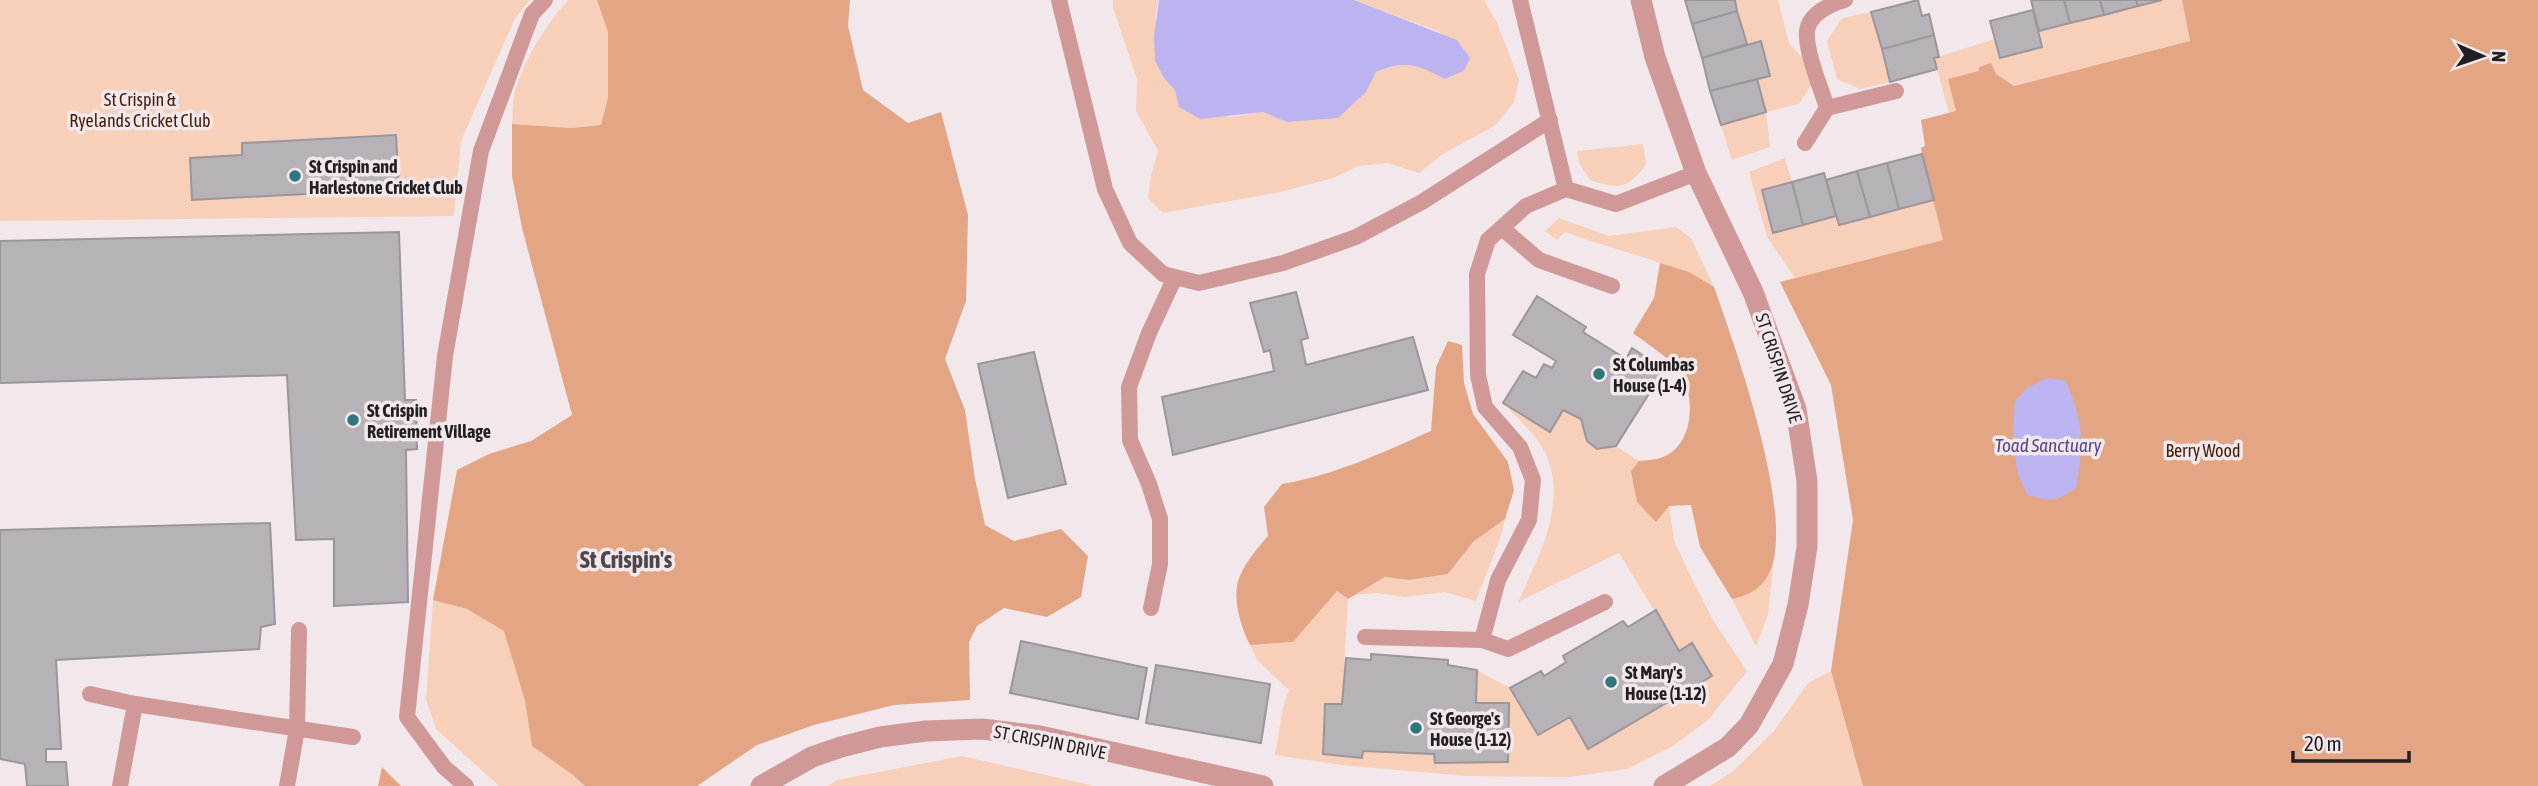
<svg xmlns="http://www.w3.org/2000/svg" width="2538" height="786" font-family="'Asap Condensed',sans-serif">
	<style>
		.green { fill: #f8d0ba }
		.forest { fill: #e3a583 }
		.water { fill: #bcb3f1 }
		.building { fill: #b7b1b8; stroke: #9b959c; stroke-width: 2 }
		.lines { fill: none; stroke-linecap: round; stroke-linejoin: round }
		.lane { stroke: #d09998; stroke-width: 16 }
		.street { stroke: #d09998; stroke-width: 21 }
		.poi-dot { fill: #2e787d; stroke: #f2e8ec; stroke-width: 2.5 }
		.labels { text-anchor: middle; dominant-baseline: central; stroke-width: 7; stroke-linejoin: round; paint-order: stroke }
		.park-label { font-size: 18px; fill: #441d03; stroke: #f2e8ec }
		.poi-label { font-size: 18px; font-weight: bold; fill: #231f21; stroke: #f2e8ec; text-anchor: start }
		.street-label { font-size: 18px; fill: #231f21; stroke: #f2e8ec }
		.water-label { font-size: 19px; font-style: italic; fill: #564790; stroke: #f2e8ec }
		.district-label { font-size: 24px; font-weight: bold; fill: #4f474b; stroke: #f2e8ec }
	</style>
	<rect width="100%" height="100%" fill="#f2e8ec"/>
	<path class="green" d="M0 0H530L515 18 461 141 454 216 0 221Z
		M568 0H597L608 32V97L601 125 571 128 512 124C513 115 512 105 514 96 523 61 544 27 568 0Z
		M1113 0H1159L1155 16 1164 78 1175 90 1229 117 1263 112 1287 122 1366 92 1375 72C1403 60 1418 64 1444 78L1440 32 1354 0H1484L1498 25 1519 80 1514 102 1496 125 1443 154 1419 173 1388 163 1359 166 1333 178 1281 192 1163 213 1148 198 1151 176 1158 151 1136 111 1137 80 1113 7Z
		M1735 0H1778L1789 43 1804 60 1812 84 1799 104 1766 112 1770 147 1732 160 1721 125 1766 112 1757 79 1770 75 1761 41 1747 44Z
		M2162 0H2182L2190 41 2014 86 1995 74 1991 63 1979 67 1980 71 1956 111 1949 113 1934 58 1995 39 2000 58 2042 47 2039 31Z
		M1871 12 1890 82 1860 89 1837 79 1827 41 1842 18Z
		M1643 144 1646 165C1627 190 1618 189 1590 180L1579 163 1577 151Z
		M1785 158 1792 182 1762 190 1773 233 1836 216 1839 225 1934 200 1944 240 1795 278 1767 237 1749 172Z
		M1559 218 1609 236 1676 227 1691 238 1714 287C1668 260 1614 251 1565 232L1557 240 1545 231Z
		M1503 403 1550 432 1563 410 1581 419 1597 449 1616 446 1639 461 1631 471 1669 506 1674 540 1688 571 1713 620 1747 671 1708 720 1673 746 1627 769 1570 777 1466 776 1341 765 1275 755 1283 707 1289 690 1257 660 1250 645 1293 642 1337 591 1348 599 1342 704H1325L1323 754 1362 758 1363 751 1434 754 1435 763 1508 761V703H1476L1477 670 1510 688 1538 735 1570 717 1588 749 1711 676 1692 644 1679 651 1619 553 1518 602C1538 558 1567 506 1547 457 1539 437 1518 419 1503 403Z
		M1505 519C1499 547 1486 573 1476 601L1445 592 1405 597 1377 593 1355 595 1385 577 1409 580 1448 574 1473 542Z
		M1775 550 1768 615 1756 646 1732 599C1761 594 1768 576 1775 550Z
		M433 600 467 609 504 630 525 701 532 746 573 775 585 786H499L436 729 426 700Z
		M1831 671 1863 786H1710L1732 772 1774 731 1808 683Z
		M962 756 1094 786H828L837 780Z"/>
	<path class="forest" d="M597 0H850L848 26 863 90 908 123 941 112 968 215 966 301 945 359 965 410 975 479 985 525 1014 541 1061 529 1088 556 1081 597 1047 617 1004 608 977 626 969 642 970 700 894 705 814 725 757 745 697 786H585L573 775 532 746 525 701 504 631 467 609 433 600 457 470 489 454 531 441 572 415 522 228 512 176V124L571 128 601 125 608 97V32Z
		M2182 0H2538V786H1863L1831 671 1853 520 1831 385 1780 282 1943 240 1922 154 1921 148 1925 146 1921 120 1956 111 1948 79 1979 71V67L1991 63 1996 74 2014 86 2190 41Z
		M1660 263 1689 272 1714 287C1734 344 1800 525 1767 577 1759 590 1747 596 1732 599L1700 547 1691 505 1669 506 1656 522 1637 502 1631 471 1639 461C1645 460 1654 460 1660 458 1694 448 1697 396 1679 371 1670 358 1646 343 1633 333L1654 298Z
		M1448 341 1462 345 1464 383 1473 414 1508 462 1514 490 1505 519 1473 542 1448 574 1409 580 1385 577 1348 599 1337 591 1293 642 1250 645C1242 630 1234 604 1237 587 1239 570 1257 548 1268 536L1264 507 1282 484C1335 475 1382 453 1431 431L1436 367Z
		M382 767 401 786H378Z"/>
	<path class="water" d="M1159 0H1354L1457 40 1470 58 1464 71 1444 79C1418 64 1403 60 1376 72L1366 92 1338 118 1287 122 1263 112 1200 119 1179 107 1175 90 1164 78 1155 61 1154 36Z
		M2047 378 2065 380C2084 421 2084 444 2076 488 2056 502 2051 502 2027 495L2017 471 2013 436 2015 401 2027 388Z"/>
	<path class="building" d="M1685 0H1735L1737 11 1692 24Z
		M1918 0 1922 16 1929 14 1934 35 1882 49 1871 12Z
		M2031 0H2064L2070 23 2039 31Z
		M2064 0H2100L2104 15 2070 23Z
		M2100 0H2136L2138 6 2104 15Z
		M2136 0H2162L2138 6Z
		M2033 10 2042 47 2000 58 1990 21Z
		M1737 11 1747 44 1702 58 1692 24Z
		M1934 35 1939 57 1934 58 1937 69 1890 82 1882 49Z
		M1761 41 1770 76 1710 91 1702 58Z
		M1757 79 1766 112 1721 125 1710 91Z
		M396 135 399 189 192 200 190 158 242 155V143Z
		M1922 154 1934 200 1899 209 1887 163Z
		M1887 163 1899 209 1870 217 1857 171Z
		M1857 171 1870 217 1839 225 1826 180Z
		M1824 173 1836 216 1803 225 1792 182Z
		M1792 182 1803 225 1773 233 1762 190Z
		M399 232 405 400H416L417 449 406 450 408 602 334 606V539L296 540 287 375 0 383V241Z
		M1296 292 1308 338 1301 340 1306 365 1413 337 1428 390 1173 455 1162 397 1274 371 1270 350 1264 352 1250 303Z
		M1537 296 1586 327 1583 332 1626 359 1632 348 1664 370 1616 446 1597 449 1587 441 1581 419 1563 410 1550 432 1503 403 1523 371 1536 378 1544 364 1552 368 1556 361 1513 335Z
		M1034 352 1066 484 1008 498 978 364Z
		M270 523 275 624 261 627 259 649 56 660 61 749H46V762H66L68 786H27L25 764 0 759V530Z
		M1656 610 1679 651 1692 643 1712 676 1588 749 1570 717 1538 735 1510 688 1541 671 1544 676 1566 662 1563 656 1623 621 1628 627Z
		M1021 641 1147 668 1138 719 1010 693Z
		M1371 654 1448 660V665L1477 670 1476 703H1509L1508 762 1435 763 1434 754 1363 751 1362 758 1323 754 1325 704H1342L1346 658 1371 660Z
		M1156 665 1270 684 1261 743 1146 723Z"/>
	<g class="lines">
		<path class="lane" d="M1059 0 1105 189 1130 243 1163 274 1199 283 1283 263 1356 237 1422 202 1550 120
			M1520 0 1566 189 1616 204 1696 173
			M1827 108C1821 88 1805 51 1807 31 1809 14 1830 4 1845 0
			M1805 143 1827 108 1896 91
			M1502 228 1539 260 1612 286
			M1151 608 1160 564V519L1149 484 1130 440 1129 387 1149 333 1175 277
			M1365 637 1482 640 1508 649 1605 602
			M1482 640 1498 580 1529 520 1533 480 1520 447 1485 407 1478 375 1477 274 1488 240 1526 206 1566 189
			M90 694 135 704 120 786
			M135 704 353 737
			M287 786 297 729 299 630
			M466 786 444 767 407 717 445 356 481 151 532 14 545 0"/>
		<path class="street" d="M1641 0 1655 57 1696 173 1753 292 1796 409 1807 481V547L1798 605 1783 664 1749 725 1728 747 1664 786
			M761 786 812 757 841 747 880 737 926 731 982 729 1040 736 1263 786"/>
	</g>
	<g class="poi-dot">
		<circle cx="295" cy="176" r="7"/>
		<circle cx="1599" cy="374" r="7"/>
		<circle cx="353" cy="420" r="7"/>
		<circle cx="1611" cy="682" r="7"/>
		<circle cx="1416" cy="728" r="7"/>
	</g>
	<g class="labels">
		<g class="park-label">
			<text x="140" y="99">St Crispin &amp;<tspan x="140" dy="21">Ryelands Cricket Club</tspan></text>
			<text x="2203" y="450">Berry Wood</text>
		</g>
		<g class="poi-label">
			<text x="309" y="166">St Crispin and<tspan x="309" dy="21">Harlestone Cricket Club</tspan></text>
			<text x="1613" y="364">St Columbas<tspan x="1613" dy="21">House (1-4)</tspan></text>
			<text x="367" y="410">St Crispin<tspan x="367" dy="21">Retirement Village</tspan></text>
			<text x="1625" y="672">St Mary's<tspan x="1625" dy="21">House (1-12)</tspan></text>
			<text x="1430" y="718">St George's<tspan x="1430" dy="21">House (1-12)</tspan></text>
		</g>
		<g class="street-label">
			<text transform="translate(1779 368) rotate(72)">ST CRISPIN DRIVE</text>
			<text transform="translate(1050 742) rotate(11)">ST CRISPIN DRIVE</text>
		</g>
		<g class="water-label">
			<text x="2048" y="445">Toad Sanctuary</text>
		</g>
		<g class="district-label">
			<text x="626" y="559">St Crispin's</text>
		</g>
	</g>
	<g transform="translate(2482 56) rotate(92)" stroke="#f2e8ec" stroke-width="5" paint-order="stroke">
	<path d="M0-5L12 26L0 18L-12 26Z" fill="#231f21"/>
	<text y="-10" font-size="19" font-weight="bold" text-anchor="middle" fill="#231f21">N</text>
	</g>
	<path d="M2293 751v10h116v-10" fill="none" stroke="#231f21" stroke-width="3.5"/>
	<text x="2304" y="751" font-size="21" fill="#231f21" stroke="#f2e8ec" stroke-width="5" paint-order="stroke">20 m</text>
</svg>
